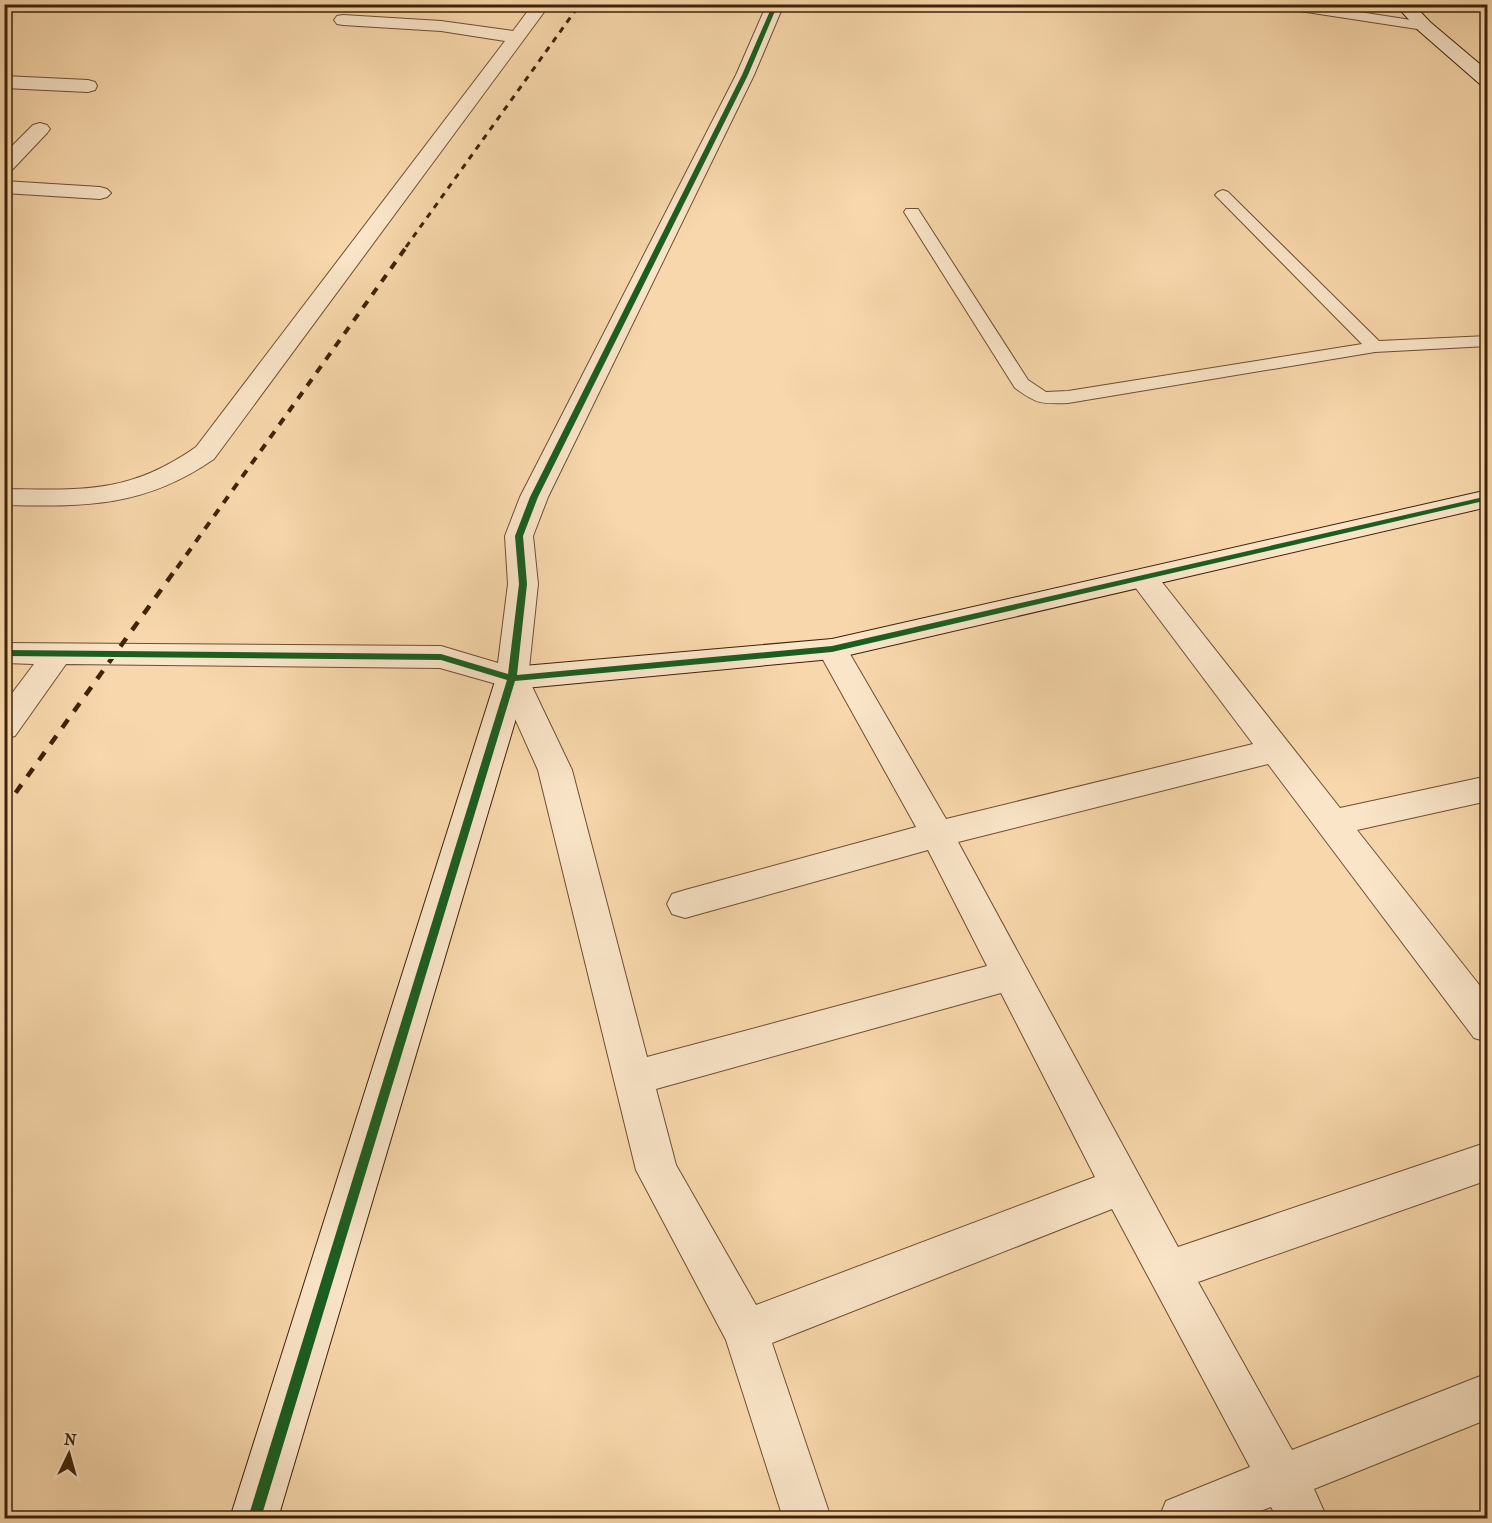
<svg xmlns="http://www.w3.org/2000/svg" width="1492" height="1523" font-family="'IM FELL French Canon',serif">
	<style>
		.lines { fill: none; stroke-linecap: round; stroke-linejoin: round }
		.lane-casing { stroke: #6d4f31; stroke-width: 2 }
		.street-casing { stroke: #6d4f31; stroke-width: 2 }
		.secondary-casing { stroke: #3f2208; stroke-width: 2 }
		.lane { fill: #fae5c8; fill-rule: evenodd }
		.street { fill: #fae5c8; fill-rule: evenodd }
		.secondary { fill: #fae5c8; fill-rule: evenodd }
		.rail-far2 { stroke: #3f2208; stroke-width: 3; stroke-dasharray: 6 6; stroke-linecap: butt }
		.rail-far1 { stroke: #3f2208; stroke-width: 4; stroke-dasharray: 8 8; stroke-linecap: butt }
		.rail { stroke: #3f2208; stroke-width: 4.5; stroke-dasharray: 10 10; stroke-linecap: butt }
		.cycleway-casing { stroke: #fae5c8; stroke-width: 4 }
		.cycleway { fill: #1b5e20; fill-rule: evenodd }
	</style>
	<rect width="100%" height="100%" fill="#f7d7ab"/>
	<filter id="stains"><feTurbulence type="fractalNoise" baseFrequency=".00333" numOctaves="4"/><feColorMatrix values="0 0 0 0 .2 0 0 0 0 .09 0 0 0 0 .02 0 0 0 .5 -.17"/></filter>
	<radialGradient id="worn" r=".72"><stop offset=".6" stop-color="#630" stop-opacity="0"/><stop offset="1" stop-color="#630" stop-opacity=".3"/></radialGradient>
	<g class="lines">
		<g class="lane-casing">
			<path id="lane" d="M1274 4H1308L1424 22 1430 26 1424 30 1280 8Z
				M1223 190 1228 192 1379 341 1488 336V346L1375 352 1068 403C1040 404 1038 404 1015 388L904 212 906 209H918L1028 380 1046 392 1068 391 1362 344 1218 198 1215 195 1218 192Z"/>
		</g>
		<g class="street-casing">
			<path id="street" d="M533 4H550L214 459C145 507 86 507 4 505V489C83 490 129 494 196 447L505 41 441 31 343 25 337 24 334 20 337 16 343 15 441 21 513 31Z
				M767 4H784L754 75 548 497 533 536 538 584 528 678 572 770 647 1057 987 966 928 850 685 918 672 914 667 904 672 894 685 890 916 827 817 649 821 642 832 639 843 642 946 819 1253 744 1129 579 1134 572 1144 570 1154 572 1340 808 1488 776V801L1357 830 1488 996V1042L1474 1038 1268 764 958 842 1178 1247 1488 1142V1180L1198 1282 1292 1450 1488 1373V1419L1314 1489 1327 1518H1277L1271 1507 1242 1518H1159L1166 1501 1250 1467 1112 1209 772 1343 831 1518H783L726 1340 636 1170 538 770 500 685 440 668 66 664 15 736 4 739V704L34 664 4 663V643L441 646 498 663 508 584 505 536 520 497 736 75ZM1001 993 1095 1177 756 1305 676 1165 656 1089Z
				M4 76 88 80 95 82 97 86 95 90 88 92 4 88Z
				M40 123 47 125 50 129 47 133 11 171 4 173V154L33 125Z
				M4 181 100 187 107 189 111 193 107 197 100 199 4 193Z"/>
		</g>
		<g class="secondary-casing">
			<path id="secondary" d="M1395 4H1413L1430 22 1488 71V87L1481 85 1418 30Z
				M1488 490V507L832 659 525 688 278 1518H230L496 678 501 670 512 667 832 639Z"/>
		</g>
		<use href="#lane" class="lane"/>
		<use href="#street" class="street"/>
		<use href="#secondary" class="secondary"/>
		<path class="rail-far2" d="M406 247 580 4"/>
		<path class="rail-far1" d="M177 568 407 246"/>
		<path class="rail" d="M4 809 178 566"/>
		<g class="cycleway-casing">
			<path id="cycleway" d="M773 4H778L748 75 538 497 523 536 527 584 517 675 832 646 1488 496V500L832 652 515 681 261 1518H248L507 680 441 660 4 656V650L441 654 508 674 519 584 515 536 530 497 742 75Z"/>
		</g>
		<use href="#cycleway" class="cycleway"/>
	</g>
	<rect width="1492" height="1523" fill="none" stroke="#f7d7ab" stroke-width="24"/>
	<rect x="6" y="6" width="1480" height="1511" fill="none" stroke="#3f2208" stroke-width="3"/>
	<rect x="12" y="12" width="1468" height="1499" fill="none" stroke="#3f2208" stroke-width="1.5"/>
	<g transform="translate(69 1454) rotate(5)" stroke="#fae5c8" stroke-width="4.5" paint-order="stroke">
	<path d="M0-4.5L10 22L0 15L-10 22Z" fill="#3f2208"/>
	<text y="-9" font-size="16" font-weight="bold" text-anchor="middle" fill="#3f2208">N</text>
	</g>
	<rect width="100%" height="100%" filter="url(#stains)"/>
	<rect width="100%" height="100%" fill="url(#worn)"/>
</svg>
